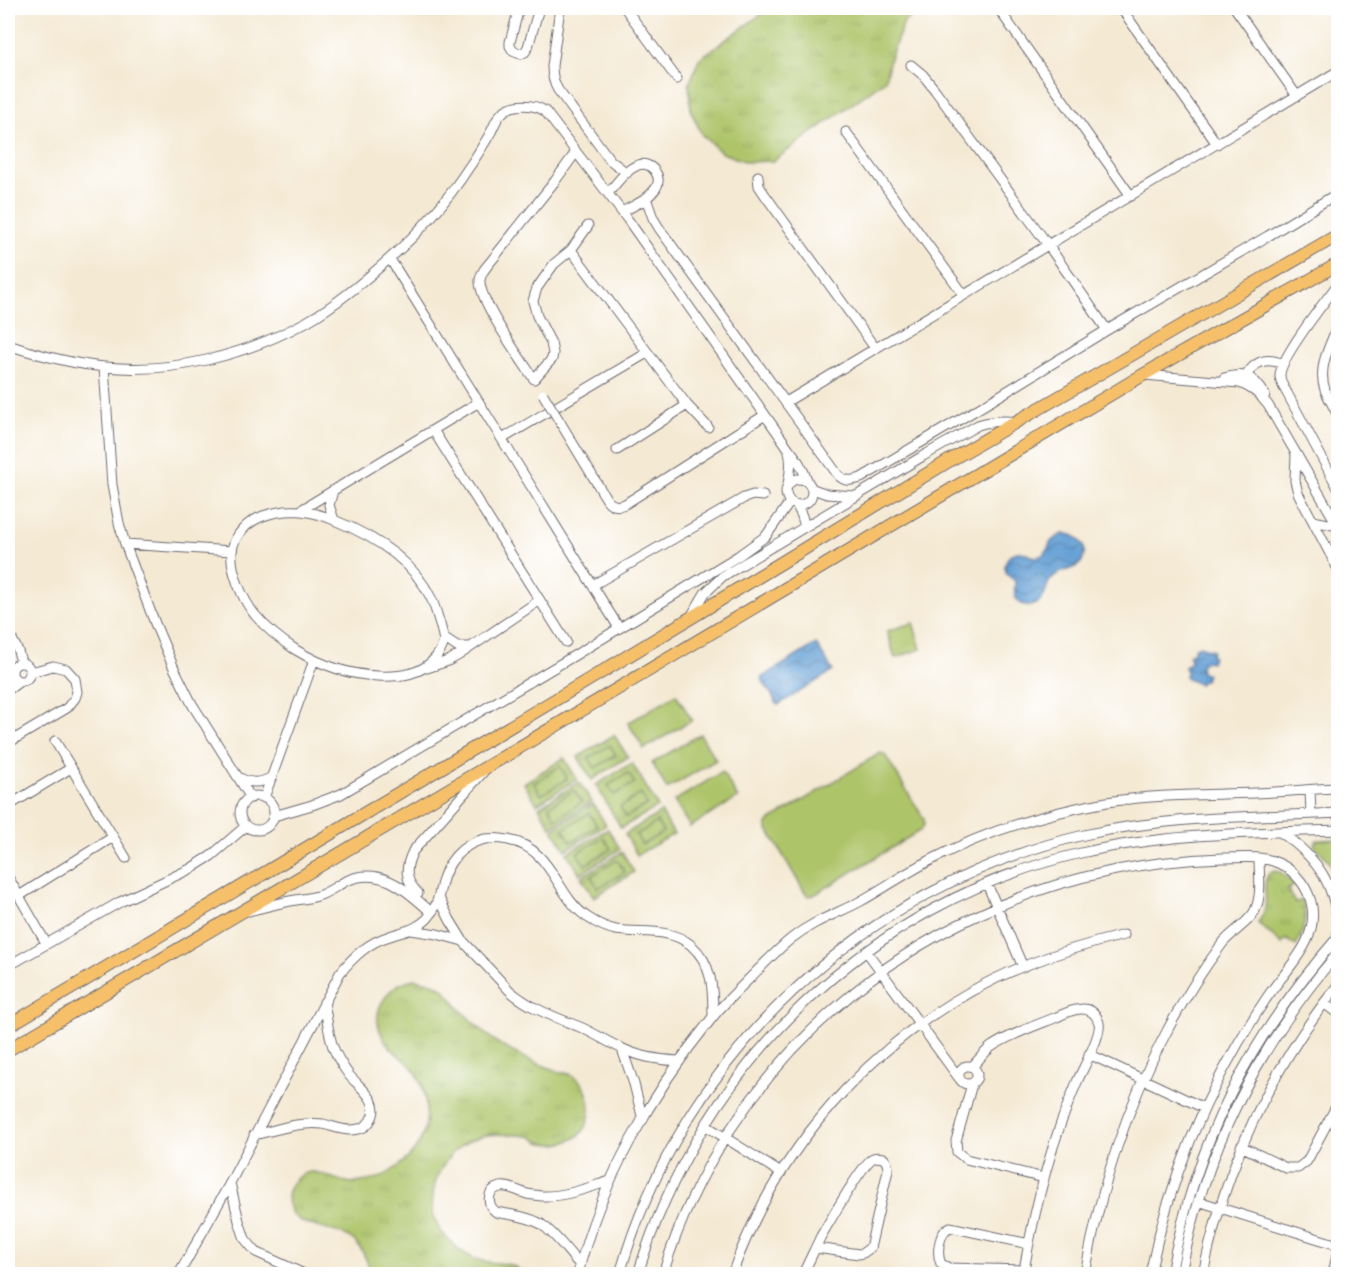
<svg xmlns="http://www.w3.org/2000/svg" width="1346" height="1282" font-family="Mynerve,sans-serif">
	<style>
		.grass { fill: url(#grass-tufts); stroke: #687352; stroke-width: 1.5 }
		.pitch { fill: #adc469; stroke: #687352; stroke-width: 1.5 }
		.water { fill: url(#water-waves); stroke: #436088; stroke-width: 1.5 }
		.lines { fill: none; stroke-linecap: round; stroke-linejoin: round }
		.minor-casing { stroke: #6c6870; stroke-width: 11 }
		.major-casing { stroke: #6c6870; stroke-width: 14 }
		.minor { stroke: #fff; stroke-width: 9 }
		.major { stroke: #f6c06b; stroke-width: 12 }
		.minor-bridge-casing { stroke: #6c6870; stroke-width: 11; stroke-linecap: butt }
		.minor-bridge { stroke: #fff; stroke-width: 9 }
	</style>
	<defs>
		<pattern id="grass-tufts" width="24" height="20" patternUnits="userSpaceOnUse" patternTransform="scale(1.5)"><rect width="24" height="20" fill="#adc469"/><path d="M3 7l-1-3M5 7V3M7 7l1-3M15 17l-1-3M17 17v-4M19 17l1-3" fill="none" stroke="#95a85c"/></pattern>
		<pattern id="water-waves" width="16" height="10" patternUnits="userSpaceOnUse" patternTransform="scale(1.5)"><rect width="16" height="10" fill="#649fd4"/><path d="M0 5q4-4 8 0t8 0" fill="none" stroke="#5281ad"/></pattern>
	</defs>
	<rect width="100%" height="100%" fill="#fff"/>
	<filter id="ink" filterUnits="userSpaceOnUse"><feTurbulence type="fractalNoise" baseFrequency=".0167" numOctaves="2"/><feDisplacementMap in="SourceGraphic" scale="12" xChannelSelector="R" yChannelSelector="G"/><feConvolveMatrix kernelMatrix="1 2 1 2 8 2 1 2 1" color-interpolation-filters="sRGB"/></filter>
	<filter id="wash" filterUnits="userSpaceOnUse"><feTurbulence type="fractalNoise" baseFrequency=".008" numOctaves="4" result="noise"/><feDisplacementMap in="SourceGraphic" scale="24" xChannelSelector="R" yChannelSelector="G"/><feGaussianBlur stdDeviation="1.35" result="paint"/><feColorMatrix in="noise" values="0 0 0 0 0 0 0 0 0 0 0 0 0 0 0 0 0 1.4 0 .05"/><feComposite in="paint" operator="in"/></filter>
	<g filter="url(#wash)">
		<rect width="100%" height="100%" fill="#f4e9d3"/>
		<path class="grass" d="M770 8H924L904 22 890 58 885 80 773 161 747 162 722 153 702 135 691 111 689 85 699 59Z
			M614 735 628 757 592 780 578 757Z
			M564 758 577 779 537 804 524 783Z
			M632 763 658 807 621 828 596 785Z
			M579 782 592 802 551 827 539 807Z
			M593 804 606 825 566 850 553 829Z
			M661 812 674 834 637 855 625 834Z
			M608 829 620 849 580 874 567 853Z
			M1338 839V879L1328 860 1314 845 1317 840Z
			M622 852 634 872 594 897 581 877Z
			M1274 871 1282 873 1295 885 1288 889 1295 903 1302 900C1308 916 1304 932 1296 946L1286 939 1282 944 1258 923C1261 918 1264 914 1265 908 1268 896 1259 876 1274 871Z
			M415 979C424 981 433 982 441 987 448 992 453 1001 459 1008 477 1027 495 1044 519 1055 531 1061 544 1066 557 1071 562 1073 569 1073 574 1076 588 1086 593 1105 588 1121 585 1133 574 1140 562 1143 557 1145 545 1144 540 1142 535 1140 534 1136 528 1136 517 1135 498 1133 487 1135 451 1142 429 1176 433 1212 435 1232 463 1257 482 1261 497 1265 513 1260 523 1274H372C367 1262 363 1248 352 1239 334 1226 297 1230 289 1208 286 1199 286 1190 293 1182 312 1161 326 1179 347 1182 351 1183 357 1183 361 1182 385 1181 416 1157 423 1134 427 1124 427 1109 425 1098 423 1086 418 1073 410 1065 406 1061 400 1057 396 1053 381 1040 371 1019 383 1001 391 987 400 982 415 979Z"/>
		<path class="pitch" d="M913 623 921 649 895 658 887 631Z
			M676 694 692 720 644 749 628 723Z
			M700 734 716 760 667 789 652 763Z
			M610 745 616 755 595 768 589 758Z
			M880 753 885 755 924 819V825L921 830 814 895 809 896 805 893 767 828V824L771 820Z
			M560 766 567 779 541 795 534 783Z
			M722 772 738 798 690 827 674 801Z
			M628 773 635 783 614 795 608 785Z
			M574 790 582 802 556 819 549 806Z
			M641 794 647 805 626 817 620 807Z
			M589 813 597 826 571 842 563 829Z
			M657 822 663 832 642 845 636 835Z
			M603 837 611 849 585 865 577 853Z
			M617 860 625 872 598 888 591 876Z"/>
		<path class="water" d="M1063 534C1070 534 1075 535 1080 541 1083 544 1085 549 1084 554 1083 572 1062 567 1052 578 1046 584 1047 592 1042 599 1036 608 1019 608 1015 596 1014 592 1015 586 1015 581 1012 578 1007 576 1006 571 1002 561 1011 551 1021 552 1028 553 1032 559 1040 556 1048 554 1047 548 1051 542 1054 538 1059 536 1063 534Z
			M816 644 833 671 778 705 761 678Z
			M1199 646 1213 650 1211 655 1213 656 1211 662 1206 661 1202 663 1200 670 1202 673 1207 674 1205 680H1203L1199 684 1187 679 1185 676 1187 670 1185 668 1186 665 1190 664 1191 659 1189 656 1190 653H1193L1195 647Z"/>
	</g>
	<g filter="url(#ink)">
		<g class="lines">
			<g class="minor-casing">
				<path id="minor" d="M519 8 510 42V46L513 51 521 54 525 52 528 47 539 8
					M560 8 552 66C552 75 553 82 558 90L610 160 627 173
					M625 8 677 79
					M998 8 1131 196
					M1121 8 1217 144
					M1235 8 1297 96
					M911 65 923 75 935 90 1048 245 1107 330
					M846 132 964 295
					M576 152 555 181 492 260C487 266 481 272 480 280 478 300 522 361 534 379L552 359 553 353 551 343 537 316 533 301 537 288 554 264 571 250 588 226
					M758 176 759 186 765 195 875 348
					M608 193C617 183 625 170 638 165 652 161 663 177 656 188 647 201 634 205 622 212
					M646 198 653 218 659 228 838 475C845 482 851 481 861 478L991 401 1107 330 1268 236 1338 193
					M571 250 687 405 708 427
					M390 259 619 628
					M1338 284C1326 300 1279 359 1280 376 1280 382 1284 388 1287 393L1338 488
					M1338 325C1330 346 1317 367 1325 390 1329 399 1334 407 1338 416
					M8 345C39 355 72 364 105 367 174 374 246 355 306 322 336 305 363 282 389 259 420 232 447 201 469 167 477 156 484 144 491 132 494 126 497 117 502 113 513 102 534 104 545 111L628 220 789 449C798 459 803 469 808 482
					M104 367 112 485 119 523 125 544 156 626 173 666 192 704 251 798
					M1144 375 1239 383C1252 387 1260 394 1268 405L1338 526
					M1246 376C1255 361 1267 357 1283 364
					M1224 378C1245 372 1254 376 1265 395
					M786 402 1338 71
					M560 422 607 500C612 506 618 507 625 504L765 415
					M433 430 566 642
					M502 439 647 353
					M617 450 687 405
					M1296 454 1295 481 1298 493 1338 569
					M786 492a13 13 0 1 1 26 0a13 13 0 1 1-26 0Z
					M788 484C790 473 792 463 789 452
					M813 489 827 494 854 496
					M333 491 329 505 334 520C371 535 413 560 431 598 435 606 437 615 440 624 444 640 447 642 436 657 422 675 399 677 378 676 349 675 321 665 296 650 282 641 266 628 255 615 243 600 230 571 232 552 233 535 249 521 263 516 288 507 310 510 334 520
					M797 506 802 516 805 527
					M301 510 479 402
					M1313 521 1338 526
					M125 544 232 551
					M593 585 744 498 753 495 763 496
					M692 615 705 593 723 576 923 456 978 425C991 421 1002 420 1016 422
					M8 631 18 651 21 662
					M445 639 457 647H470
					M12 672a9 9 0 1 1 18 0a9 9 0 1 1-18 0Z
					M427 668 448 661 459 655 540 600
					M8 690 20 681
					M55 741 126 858
					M8 743 67 708 75 698 77 692 75 679 66 669 53 666 31 672
					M238 777C250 784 260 784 272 777
					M1310 790 1311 814
					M240 813a17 17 0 1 1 34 0a17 17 0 1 1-34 0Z
					M264 798 314 660
					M8 806 71 768
					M274 816 312 805 341 794 572 657 738 556 766 536 790 502
					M1280 832C1320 859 1338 889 1338 937
					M8 877 46 943
					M987 884 1023 967
					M418 893C404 880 405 867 413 851L484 771
					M19 896 113 837
					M439 898 450 920 463 941 510 991C531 1009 555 1017 580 1027 594 1033 607 1042 621 1048 639 1057 660 1060 679 1061
					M249 911C262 907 276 904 290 901 299 899 308 899 317 896 328 893 336 886 346 881 382 865 407 891 432 913
					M411 930 437 934 463 941
					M867 952 959 1078
					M8 966 120 902 190 869 211 856 246 826
					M1324 1003 1338 1014
					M622 1049 634 1084 643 1120
					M1089 1054 1204 1108
					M959 1075a9 9 0 1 1 18 0a9 9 0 1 1-18 0Z
					M972 1067C978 1060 984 1053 991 1047 1008 1035 1037 1025 1057 1017 1071 1010 1093 1001 1099 1023 1102 1035 1082 1070 1077 1082 1051 1142 1035 1206 1024 1270
					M972 1084 956 1141 957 1152 966 1159 1044 1178
					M705 1125 781 1173
					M254 1135C276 1130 301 1121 323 1124 332 1126 341 1130 350 1130 358 1130 366 1128 370 1121 383 1102 360 1088 349 1075 343 1067 337 1057 333 1047 328 1033 327 1017 324 1002
					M1241 1146 1286 1168H1298L1307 1161 1338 1103
					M230 1183 239 1221 245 1239 256 1252 304 1274
					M1198 1201 1338 1245
					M1029 1244 950 1227C939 1232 936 1253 941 1264L949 1268 1024 1270 1068 1274
					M580 1265C567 1251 557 1235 541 1224 528 1216 510 1215 496 1212 486 1204 487 1190 500 1187 509 1185 519 1192 527 1194 532 1195 537 1195 541 1196 565 1197 587 1188 610 1181
					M179 1274 230 1183 340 973C354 956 369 942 390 936 404 931 416 930 427 919 436 909 438 899 441 886 446 863 461 844 485 839 493 838 500 838 508 840 553 848 555 895 587 917 596 923 606 928 616 930 642 934 669 927 691 945 713 964 713 990 713 1016
					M578 1274C599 1184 654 1090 712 1018 724 1003 739 989 753 975 765 963 778 949 792 938 815 920 837 914 861 901 884 888 906 873 929 861 984 832 1046 813 1107 802 1156 794 1206 795 1255 793 1283 792 1311 789 1338 788
					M620 1274C681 1056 864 886 1084 835 1167 816 1254 817 1338 813
					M638 1274C700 1067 869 902 1081 853 1165 833 1253 833 1338 830
					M663 1274C694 1171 756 1077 838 1006 879 970 926 939 976 916 1054 879 1136 861 1222 858 1240 858 1261 855 1278 863 1296 871 1309 888 1312 907 1316 935 1300 954 1284 975 1274 986 1266 999 1258 1011 1206 1092 1169 1180 1150 1274
					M732 1274C781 1137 889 1021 1024 966 1057 953 1090 943 1124 935
					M803 1274C809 1261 815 1249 821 1236 829 1223 862 1164 873 1158 876 1157 880 1157 883 1158 887 1161 888 1165 888 1170L870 1248 863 1253 859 1254 816 1248
					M1085 1274C1100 1190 1125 1109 1166 1033 1182 1002 1201 972 1222 944 1231 932 1252 921 1256 908 1262 893 1259 874 1259 858
					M1171 1274C1195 1142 1250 1037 1338 937
					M1181 1274C1203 1154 1258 1045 1338 953
					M1203 1274C1225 1167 1269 1071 1338 985
					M1333 1274 1338 1251"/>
			</g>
			<g class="major-casing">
				<path id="major" d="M8 1026 600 673 947 462 1338 235
					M8 1050 490 765 1143 375 1338 264"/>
			</g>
			<use href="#minor" class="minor"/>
			<use href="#major" class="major"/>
			<g class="minor-bridge-casing">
				<path id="minor-bridge" d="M543 394 560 422"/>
			</g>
			<use href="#minor-bridge" class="minor-bridge"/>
		</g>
	</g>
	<rect width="1346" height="1282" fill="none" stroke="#fff" stroke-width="30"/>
</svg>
